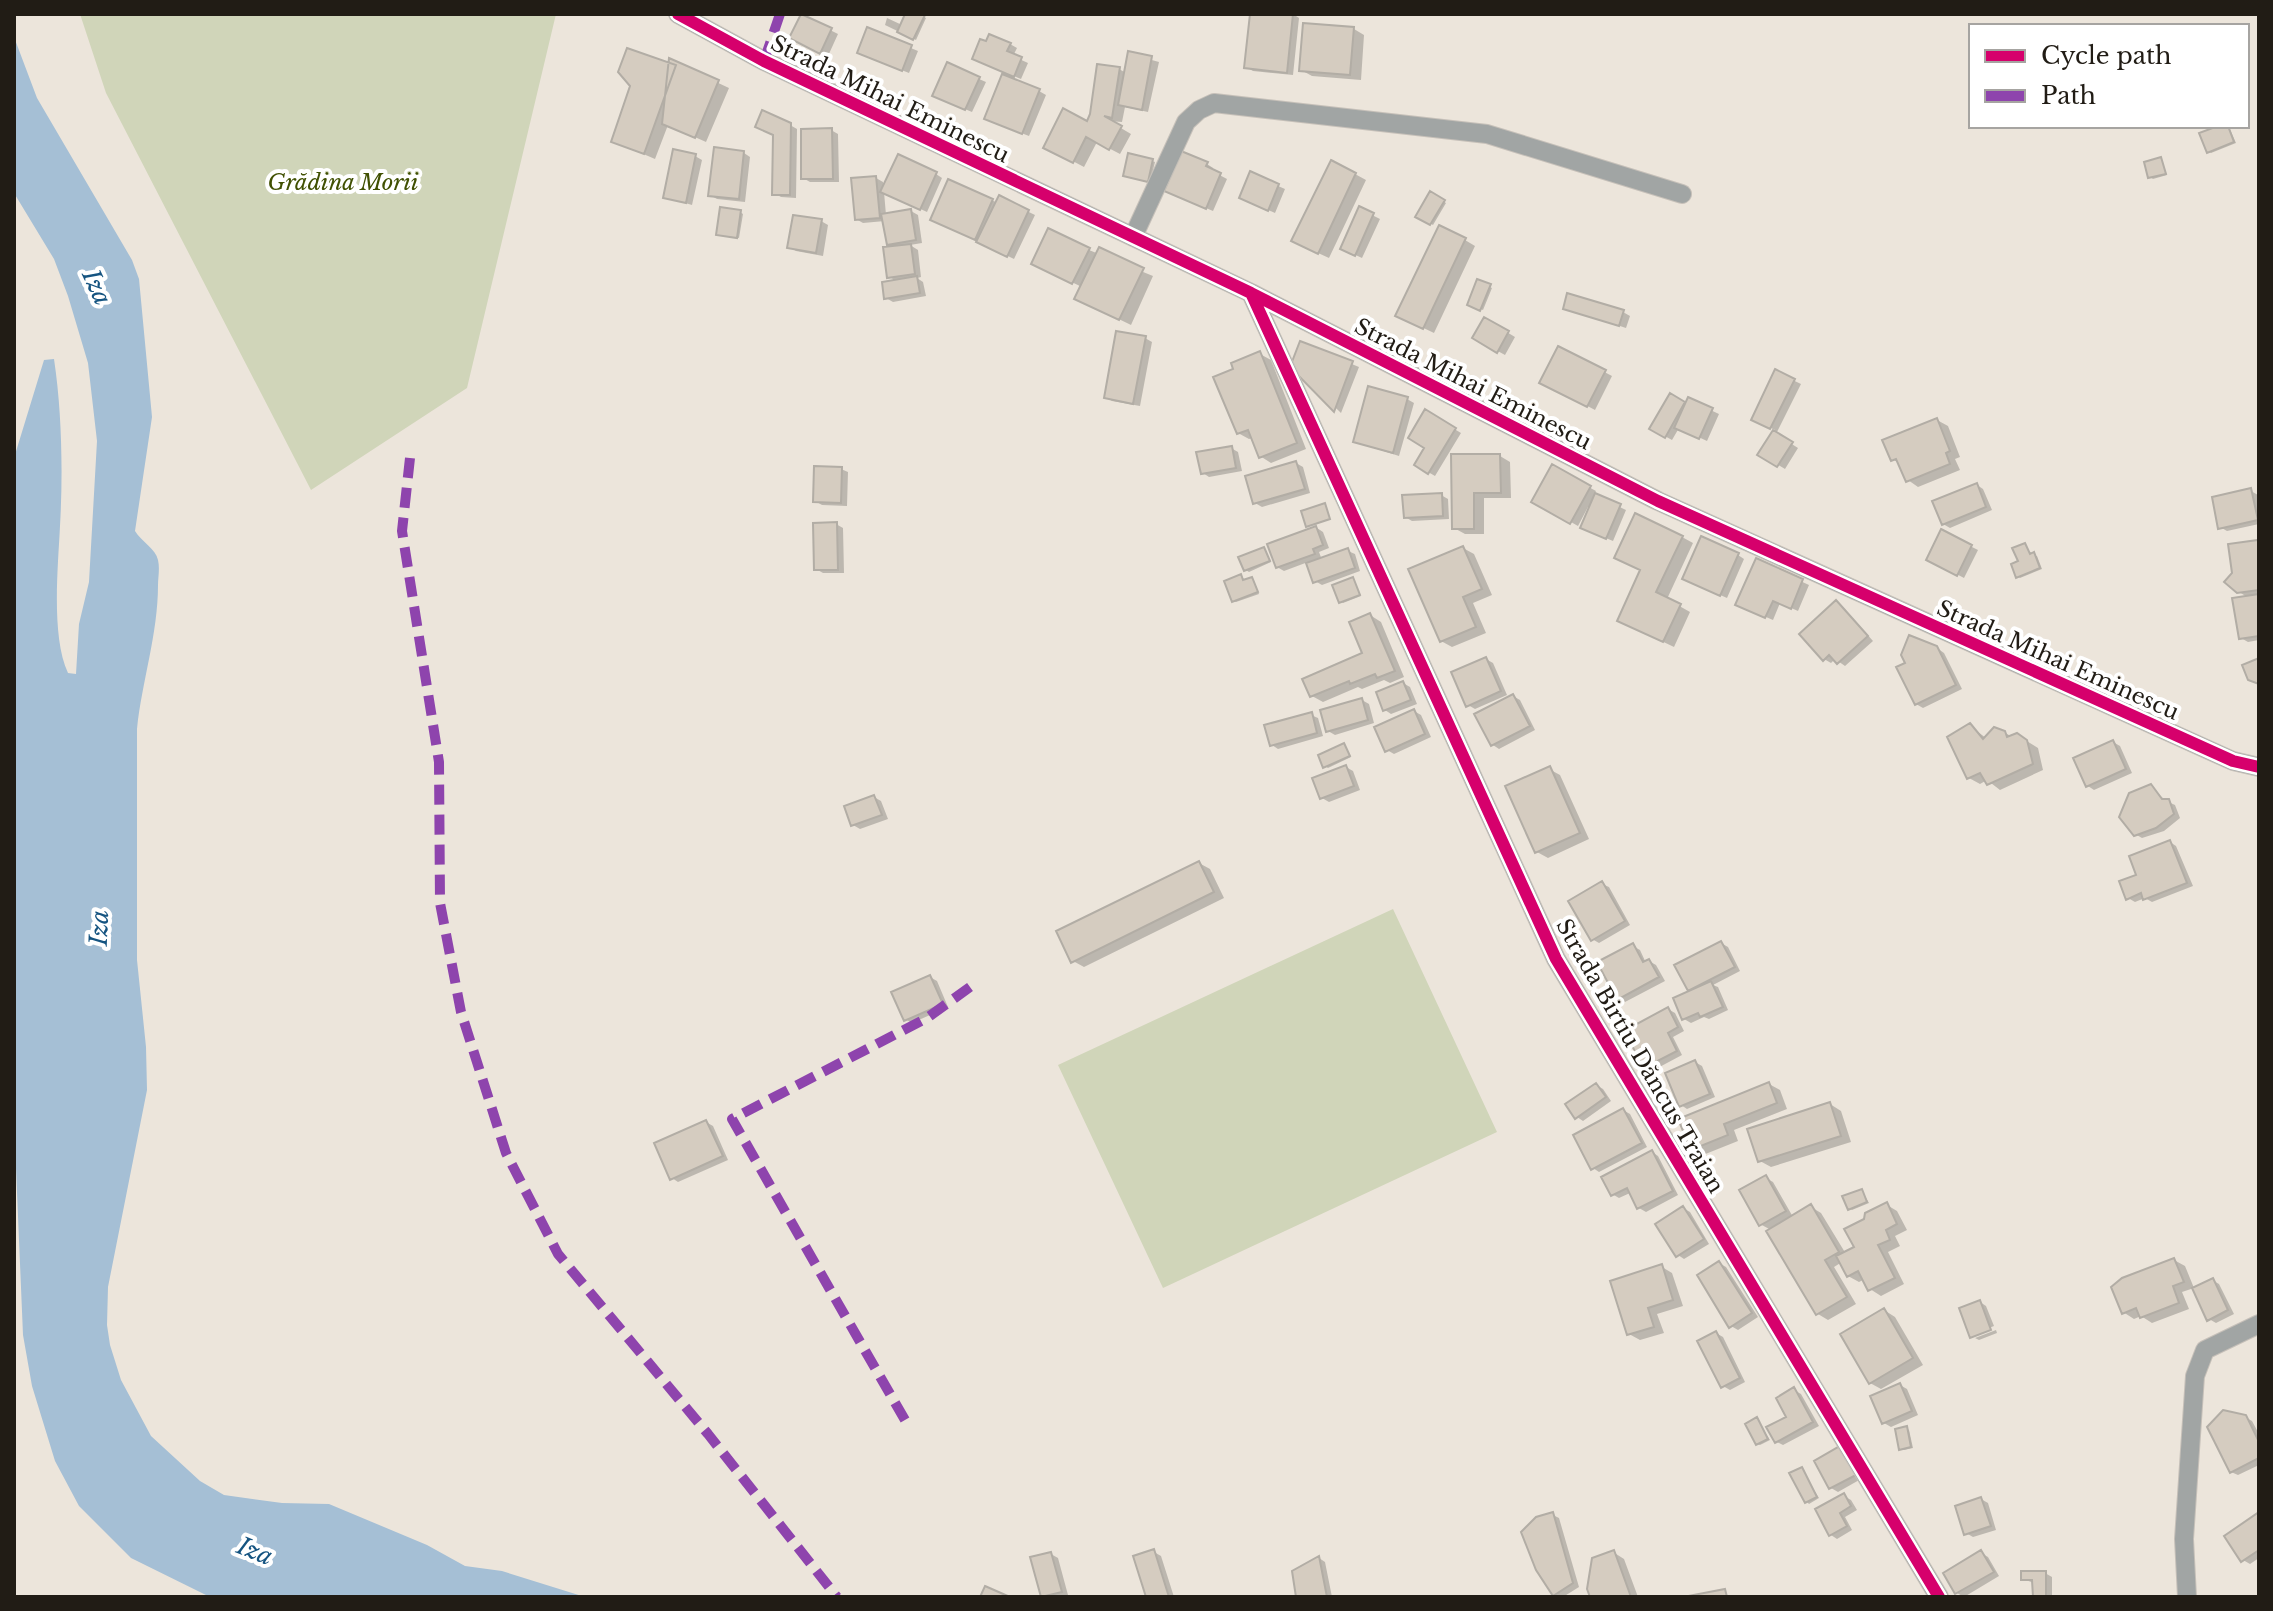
<svg xmlns="http://www.w3.org/2000/svg" width="2273" height="1611" font-family="'Libre Baskerville',serif">
	<style>
		.green { fill: #d0d5b9 }
		.water { fill: #a5bfd5 }
		.shadow { fill: #0003 }
		.building { fill: #d5ccc0; stroke: #b2ada5; stroke-width: 2 }
		.lines { fill: none; stroke-linecap: round; stroke-linejoin: round }
		.minor-casing { stroke: #c6c0b9; stroke-width: 20 }
		.minor { stroke: #a1a5a4; stroke-width: 18 }
		.quiet { stroke: #8e44ad; stroke-width: 10; stroke-dasharray: 20 10; stroke-linecap: butt }
		.cycleway-casing { stroke: #fff; stroke-width: 17 }
		.cycleway { stroke: #d6006c; stroke-width: 12 }
		.labels { text-anchor: middle; dominant-baseline: central; stroke-width: 8; stroke-linejoin: round; paint-order: stroke }
		.street-label { font-size: 22px; fill: #211c15; stroke: #fff }
		.park-label { font-size: 22px; font-style: italic; fill: #405002; stroke: #fff }
		.water-label { font-size: 24px; font-style: italic; fill: #155481; stroke: #fff }
	</style>
	<rect width="100%" height="100%" fill="#ece5db"/>
	<path class="green" d="M80 14H556L467 388 311 490 106 93Z
		M1393 909 1497 1132 1163 1288 1058 1065Z"/>
	<path class="water" d="M14 37 37 98 132 260 139 279 152 417 135 531C141 541 156 549 158 560 160 568 158 578 158 585 158 634 142 681 137 729V960L146 1047 147 1090 108 1287 107 1325 110 1345 121 1380 151 1436 200 1481 224 1495 282 1503 329 1504 427 1545 465 1566 502 1571 585 1597H210L131 1558 79 1506 55 1461 32 1386 23 1335 14 1121V458L44 360 54 359C62 412 63 473 60 526 58 568 51 636 68 673L76 674 79 624 89 582 97 441 88 363 68 296 54 259 14 193Z"/>
	<path class="shadow" d="M907 14H918L926 18 916 40 885 25 887 18 902 25Z
		M1252 14H1293L1299 18 1293 75 1253 71 1246 67Z
		M802 16 838 34 828 56 798 41Z
		M1354 29 1364 35 1361 80 1312 76 1301 70Z
		M868 30 918 51 909 73 866 56Z
		M1010 44 1017 48 1013 56 1028 63 1021 79 981 62Z
		M1130 54 1159 62 1148 112 1125 107 1122 122 1109 121 1131 134 1120 154 1097 142 1084 167 1046 147 1088 123 1119 69 1126 73Z
		M671 61 729 88 706 142 668 125 655 159 613 141Z
		M979 79 986 82 972 112 941 99Z
		M1039 91 1046 95 1029 136 993 122Z
		M790 125 797 129 796 198 781 197 774 193 775 135Z
		M2224 126 2229 127 2236 143 2211 153 2208 151Z
		M831 130 838 134 839 182H810L803 178Z
		M744 153 750 157 745 202 717 199 710 195Z
		M695 156 702 160 692 205 665 197Z
		M2161 159 2167 175 2153 179 2150 177Z
		M1152 161 1155 162 1150 182 1128 177Z
		M1207 164 1213 168 1212 171 1227 179 1213 211 1173 194Z
		M936 174 942 178 927 212 884 192 886 215 911 211 918 215 922 243 910 245 918 250 921 277 917 278 923 282 926 296 893 302 886 298 897 281 889 277 895 248 889 244 885 221 863 223 856 219 876 178 883 182V190Z
		M1251 174 1285 189 1275 213 1248 201Z
		M1355 174 1366 180 1329 258 1305 247Z
		M1431 194 1446 203 1433 225 1418 216Z
		M1000 198 1035 215 1014 259 940 223 992 200 997 203Z
		M1360 209 1380 219 1362 258 1349 252Z
		M740 212 743 214 739 238 721 235Z
		M821 221 828 225 823 256 796 251 790 247Z
		M1465 240 1475 246 1434 333 1409 321Z
		M1089 250 1153 276 1131 325 1088 304 1082 287 1040 267Z
		M1479 282 1492 288 1483 310 1469 304Z
		M1565 308 1623 312 1630 316 1626 328Z
		M1485 319 1515 337 1505 355 1474 338Z
		M1145 338 1152 342 1140 406 1112 401 1106 397Z
		M1301 343 1359 367 1341 413 1293 366Z
		M1559 348 1612 376 1595 410 1542 382Z
		M1260 354 1271 360 1306 449 1271 463 1260 456 1253 438 1249 439 1238 433 1235 370Z
		M1776 372 1801 384 1776 434 1798 448 1785 469 1760 454 1775 430 1753 419Z
		M1670 396 1687 405 1689 400 1719 414 1707 441 1679 428 1672 440 1652 429Z
		M1407 399 1414 403 1399 456 1355 442Z
		M1426 412 1461 433 1435 476 1416 465 1427 447Z
		M1937 420 1948 426 1960 457 1955 459 1960 470 1918 487 1908 480 1901 464 1892 459Z
		M1231 448 1238 452 1242 471 1209 477 1203 473Z
		M1454 456H1500L1510 462 1511 498H1484V534H1465L1454 528Z
		M1296 463 1303 467 1310 493 1262 507 1255 503Z
		M1552 467 1596 491 1594 495 1626 510 1613 541 1589 531 1591 508 1588 507 1578 526 1534 501Z
		M841 469 848 472 847 506 822 505 815 501Z
		M1977 485 1983 489 1992 510 1950 528 1943 524Z
		M2251 491 2258 495 2259 524 2227 531 2220 527Z
		M1441 495 1448 499 1449 519 1412 521 1405 517Z
		M836 524 843 528 844 573H823L816 569Z
		M1314 526 1323 532 1329 548 1319 552 1322 560 1348 551 1355 554 1360 571 1322 585 1315 581 1308 562 1284 571 1277 567Z
		M1942 532 1978 550 1964 578 1928 559Z
		M1682 537 1693 543 1667 599 1690 612 1674 647 1630 626 1642 570Z
		M2258 542 2259 640 2248 642 2241 638 2249 598 2239 592Z
		M2025 545 2032 556H2037L2042 569 2020 578 2018 576Z
		M1463 548 1474 554 1492 595 1473 603 1486 633 1452 647 1441 641Z
		M1264 549 1271 562 1249 572 1246 570Z
		M1738 555 1744 559 1727 598 1691 582Z
		M1757 561 1809 585 1798 611 1780 603 1773 620 1745 608Z
		M1241 576 1245 582 1254 581 1259 594 1236 602 1233 601Z
		M1353 579 1361 596 1343 603 1340 601Z
		M1836 603 1843 607 1873 641 1845 666 1835 659 1831 663 1824 659Z
		M1370 615 1381 622 1404 677 1390 683 1384 680 1362 689 1358 687 1323 702 1312 696 1365 654Z
		M1937 648 1944 653 1962 689 1923 708 1916 704Z
		M1486 659 1493 663 1507 695 1475 709 1468 705Z
		M1403 683 1410 687 1417 704 1391 714 1385 710Z
		M1513 696 1520 700 1535 730 1499 749 1493 745Z
		M1362 700 1369 704 1374 723 1335 735 1328 731Z
		M1414 711 1421 715 1431 737 1394 754 1387 750Z
		M1311 715 1318 718 1323 736 1278 749 1272 745Z
		M1970 726 1986 738 2004 732 2012 737 2017 735 2038 748 2043 770 2000 790 1987 780 1980 784 1969 778Z
		M2113 742 2120 746 2132 773 2094 790 2088 786Z
		M1344 745 1351 757 1328 768 1325 766Z
		M1346 767 1353 771 1360 790 1329 802 1322 798Z
		M1549 769 1560 775 1589 839 1548 858 1537 852Z
		M2150 786 2166 801 2175 805 2180 818 2164 831 2142 838 2135 834Z
		M874 797 881 801 888 819 860 829 853 825Z
		M2170 842 2176 846 2193 886 2152 902 2145 898 2135 902 2128 898Z
		M1199 863 1210 869 1224 898 1084 967 1073 961Z
		M1602 884 1609 887 1630 925 1599 943 1592 939Z
		M1721 943 1728 947 1740 971 1713 985 1718 987 1728 1010 1709 1019 1704 1017 1691 1023 1684 1019 1691 992 1677 966Z
		M1633 946 1640 950 1646 963 1649 961 1656 965 1665 981 1625 1002 1618 998Z
		M930 977 937 981 948 1007 912 1023 905 1019Z
		M1668 1009 1675 1013 1684 1031 1673 1037 1682 1055 1652 1071 1645 1067Z
		M1695 1062 1702 1066 1715 1097 1687 1109 1681 1105Z
		M1769 1084 1780 1090 1787 1109 1734 1130 1738 1141 1703 1155 1692 1149Z
		M1596 1085 1603 1089 1611 1101 1583 1121 1577 1117Z
		M1830 1104 1841 1111 1851 1142 1771 1167 1760 1161Z
		M1623 1110 1630 1114 1647 1147 1599 1172 1593 1168Z
		M706 1122 713 1126 728 1160 678 1182 672 1178Z
		M1652 1152 1658 1156 1678 1195 1646 1212 1639 1208 1630 1193 1619 1198 1612 1194Z
		M1766 1178 1773 1182 1793 1217 1811 1207 1821 1213 1846 1254 1856 1248 1866 1220 1887 1205 1897 1211 1907 1230 1895 1236 1900 1246 1888 1252 1904 1284 1881 1296 1870 1289 1865 1279 1859 1282 1848 1276 1842 1262 1834 1267 1856 1304 1828 1320 1818 1314 1771 1230 1760 1224Z
		M1862 1191 1869 1203 1852 1210 1849 1208Z
		M1683 1208 1690 1212 1709 1244 1684 1259 1678 1255Z
		M2174 1260 2185 1266 2194 1288 2182 1292 2189 1309 2152 1323 2141 1316 2134 1319 2123 1312Z
		M1719 1263 1726 1267 1758 1317 1738 1330 1731 1326Z
		M1662 1267 1672 1273 1683 1306 1657 1314 1664 1333 1640 1340 1629 1334Z
		M2212 1280 2219 1284 2234 1314 2216 1323 2209 1319Z
		M1980 1302 1986 1306 1994 1326 1974 1334V1337L1972 1336Z
		M1884 1310 1895 1317 1923 1365 1881 1389 1870 1383Z
		M1996 1330 1997 1333 1979 1340 1975 1338Z
		M1716 1333 1723 1337 1745 1382 1730 1390 1723 1386Z
		M1900 1385 1907 1389 1918 1415 1891 1427 1884 1423Z
		M1794 1390 1801 1394 1819 1426 1783 1445 1777 1442 1789 1417Z
		M2245 1417 2252 1421 2259 1434V1465L2238 1475 2231 1472Z
		M1757 1420 1770 1440 1760 1445 1757 1444Z
		M1906 1428 1909 1430 1913 1448 1904 1450 1901 1449Z
		M1840 1449 1861 1479 1838 1492 1831 1488Z
		M1801 1469 1819 1498 1809 1504 1807 1502Z
		M1844 1496 1851 1500 1857 1510 1845 1517 1852 1530 1837 1539 1831 1535Z
		M1981 1499 1988 1503 1996 1530 1973 1537 1966 1533Z
		M2259 1514V1558L2250 1564 2243 1560Z
		M1553 1515 1559 1518 1579 1587 1563 1597 1555 1594Z
		M1154 1552 1161 1556 1174 1597H1148Z
		M1613 1552 1624 1559 1638 1597H1592Z
		M1981 1553 1988 1557 1999 1576 1964 1597 1957 1593Z
		M1051 1554 1058 1558 1068 1595 1043 1596Z
		M1319 1558 1325 1562 1332 1597H1298Z
		M2045 1573 2052 1577V1597H2035L2034 1583 2023 1579Z"/>
	<path class="building" d="M801 14 832 28 820 54 789 38Z
		M905 14 925 15 913 40 897 32Z
		M1250 14H1293L1287 73 1244 68Z
		M1303 23 1354 27 1350 75 1299 71Z
		M867 27 912 45 902 71 857 53Z
		M989 34 1011 43 1007 51 1022 57 1014 77 972 59 980 39 986 41Z
		M627 48 676 65 644 154 611 142 630 86 618 72Z
		M1128 51 1152 56 1142 110 1118 105Z
		M669 58 719 80 695 138 662 124Z
		M947 62 980 77 965 110 932 96Z
		M1097 64 1120 67 1112 118 1104 116 1122 126 1109 150 1086 137 1073 163 1043 148 1063 108 1087 121 1090 114Z
		M1002 74 1040 89 1022 134 984 119Z
		M762 110 791 123 790 195H772L773 135 755 127Z
		M2218 126H2228L2234 142 2207 153 2199 133Z
		M832 128 833 179H801V129Z
		M714 147 744 151 739 199 708 196Z
		M673 149 696 154 686 203 663 198Z
		M1181 151 1208 162 1206 166 1221 173 1206 209 1164 191Z
		M1128 153 1153 159 1148 182 1123 176Z
		M898 154 937 172 920 210 880 192Z
		M2161 157 2166 174 2148 178 2144 162Z
		M1331 160 1356 173 1318 254 1291 241Z
		M1250 171 1279 184 1268 211 1239 198Z
		M876 176 880 218 855 220 851 178Z
		M948 179 993 199 975 240 930 220Z
		M1430 191 1445 200 1430 225 1415 217Z
		M999 195 1029 210 1007 257 976 242Z
		M1359 206 1374 213 1355 256 1340 249Z
		M720 207 741 210 737 238 716 235Z
		M911 209 916 240 887 245 881 214Z
		M793 215 822 219 816 253 787 248Z
		M1439 225 1466 238 1423 329 1395 316Z
		M1048 228 1090 248 1072 284 1031 264Z
		M911 244 915 274 887 278 883 247Z
		M1099 247 1144 268 1119 320 1074 299Z
		M917 276 920 293 884 299 882 282Z
		M1477 279 1491 284 1480 311 1467 305Z
		M1567 293 1624 310 1619 326 1563 309Z
		M1484 317 1509 331 1497 353 1472 338Z
		M1116 331 1146 336 1133 404 1104 398Z
		M1300 341 1353 361 1334 412 1290 367Z
		M1558 346 1606 370 1587 407 1539 383Z
		M1260 351 1297 443 1259 458 1248 430 1237 434 1213 377 1233 369 1231 363Z
		M1775 369 1795 379 1770 429 1751 420Z
		M1368 386 1408 397 1393 453 1353 442Z
		M1670 393 1685 402 1665 438 1649 429Z
		M1688 397 1713 408 1699 439 1674 428Z
		M1425 409 1456 428 1428 474 1414 465 1424 448 1408 438Z
		M1937 418 1950 451 1946 453 1950 464 1906 482 1896 459 1891 461 1882 440Z
		M1773 430 1793 442 1777 467 1757 455Z
		M1232 446 1236 468 1201 474 1196 452Z
		M1451 454H1500L1501 493H1474V529H1452Z
		M1296 461 1305 489 1253 504 1245 476Z
		M1552 464 1591 486 1570 524 1531 502Z
		M814 466 842 467 841 503 813 502Z
		M1977 483 1986 507 1942 525 1932 501Z
		M2251 488 2258 520 2218 529 2212 497Z
		M1442 493 1443 516 1404 518 1402 495Z
		M1595 493 1621 504 1606 539 1580 528Z
		M1325 503 1330 519 1306 527 1301 511Z
		M1635 513 1683 536 1656 592 1681 604 1663 642 1617 621 1640 570 1614 558Z
		M837 522 838 570H814L813 523Z
		M1316 526 1323 545 1313 549 1315 554 1276 568 1267 544Z
		M1941 529 1972 545 1957 576 1926 560Z
		M1701 536 1739 553 1720 596 1682 579Z
		M2258 540 2259 590 2237 593 2224 582 2232 573 2228 544Z
		M2025 543 2030 554 2034 552 2040 568 2016 578 2011 564 2018 561 2012 548Z
		M1463 546 1482 589 1463 597 1476 627 1440 642 1408 569Z
		M1264 547 1270 561 1244 571 1238 557Z
		M1348 548 1355 568 1313 583 1306 563Z
		M1756 558 1803 579 1791 609 1773 601 1765 618 1735 605Z
		M1241 574 1243 580 1252 577 1258 592 1232 602 1224 581Z
		M1353 577 1360 595 1339 603 1332 585Z
		M2259 594V636L2239 639 2232 598Z
		M1836 600 1868 636 1837 664 1829 655 1823 661 1799 634Z
		M1370 613 1395 671 1377 678 1375 674 1350 684 1349 681 1310 697 1302 679 1362 653 1349 622Z
		M1909 635 1937 646 1956 685 1915 705 1896 667 1905 663 1901 655Z
		M1486 657 1501 691 1466 707 1451 672Z
		M2259 658V684L2248 680 2242 665Z
		M1403 681 1411 700 1383 711 1376 692Z
		M1513 694 1530 726 1491 746 1474 714Z
		M1362 698 1368 720 1326 732 1320 710Z
		M1414 709 1425 734 1385 752 1374 727Z
		M1312 712 1317 733 1270 746 1264 725Z
		M1970 723 1983 739 1994 727 2005 731 2007 737 2017 733 2027 740 2033 764 1987 785 1980 773 1967 779 1947 737Z
		M2113 740 2126 769 2086 787 2073 758Z
		M1344 743 1350 756 1323 768 1318 755Z
		M1346 765 1354 786 1320 799 1312 778Z
		M1550 766 1580 833 1535 853 1505 786Z
		M2151 784 2162 799H2169L2174 814 2156 828 2134 836 2119 817 2129 793Z
		M874 795 882 815 851 826 844 806Z
		M2170 840 2187 883 2143 900 2141 893 2126 900 2119 881 2136 875 2129 856Z
		M1199 861 1214 892 1071 963 1056 931Z
		M1602 881 1625 921 1591 941 1568 901Z
		M1721 941 1735 967 1688 991 1674 965Z
		M1633 943 1643 962 1649 959 1659 977 1617 1000 1597 962Z
		M930 975 943 1004 904 1021 891 992Z
		M1711 981 1723 1007 1700 1017 1698 1013 1682 1020 1673 998Z
		M1668 1007 1678 1027 1668 1033 1677 1051 1644 1068 1624 1031Z
		M1695 1060 1710 1094 1679 1107 1665 1073Z
		M1769 1082 1777 1103 1724 1124 1728 1135 1691 1150 1678 1119Z
		M1596 1083 1606 1097 1575 1119 1565 1104Z
		M1830 1102 1841 1136 1758 1162 1747 1129Z
		M1623 1108 1642 1143 1591 1170 1573 1135Z
		M706 1120 723 1156 670 1180 654 1143Z
		M1652 1150 1673 1191 1637 1209 1627 1188 1611 1196 1601 1177Z
		M1766 1175 1786 1211 1759 1226 1739 1190Z
		M1862 1189 1867 1202 1848 1210 1842 1196Z
		M1887 1202 1897 1224 1886 1230 1890 1240 1878 1245 1895 1278 1868 1291 1858 1271 1847 1277 1836 1256 1854 1247 1844 1229 1864 1219 1865 1213Z
		M1811 1204 1839 1252 1825 1260 1847 1297 1816 1315 1766 1231Z
		M1683 1206 1704 1239 1676 1257 1655 1224Z
		M2174 1258 2184 1282 2173 1286 2179 1303 2140 1318 2136 1308 2122 1314 2111 1287 2122 1278Z
		M1719 1261 1752 1313 1729 1328 1697 1275Z
		M1662 1264 1673 1300 1648 1308 1654 1327 1627 1335 1610 1281Z
		M2213 1278 2228 1310 2207 1321 2192 1288Z
		M1980 1300 1991 1330 1970 1338 1959 1308Z
		M1884 1308 1913 1358 1869 1384 1840 1334Z
		M1716 1331 1740 1378 1721 1388 1697 1341Z
		M1900 1383 1912 1411 1882 1424 1870 1396Z
		M1794 1387 1813 1422 1775 1443 1766 1427 1786 1417 1776 1398Z
		M2223 1410 2246 1415 2259 1442V1458L2230 1473 2207 1427Z
		M1757 1417 1768 1439 1756 1445 1745 1424Z
		M1907 1426 1911 1447 1899 1450 1895 1429Z
		M1840 1446 1856 1475 1829 1489 1814 1461Z
		M1802 1467 1817 1497 1805 1503 1789 1473Z
		M1844 1493 1851 1506 1840 1513 1847 1526 1829 1536 1815 1509Z
		M1981 1497 1991 1526 1964 1535 1955 1506Z
		M1553 1512 1573 1583 1553 1596 1536 1570 1521 1532 1536 1517Z
		M2259 1512V1550L2241 1562 2224 1536Z
		M1154 1549 1169 1597H1146L1133 1556Z
		M1614 1550 1631 1597H1590L1587 1589 1592 1558Z
		M1981 1550 1994 1572 1955 1594 1943 1573Z
		M1051 1552 1062 1592 1041 1597 1030 1557Z
		M1319 1556 1327 1597H1296L1292 1571Z
		M2021 1571H2046V1597H2033L2032 1580H2021Z
		M985 1586 1010 1597H980Z
		M1725 1589 1727 1597H1688V1596Z"/>
	<g class="lines">
		<g class="minor-casing">
			<path id="minor" d="M678 14 764 61 1251 293 1658 501 2233 761 2259 767
				M1133 237 1186 122 1199 110 1214 103 1487 134 1682 194
				M1251 293 1556 959 1939 1597
				M2187 1597 2184 1539 2195 1376 2205 1350 2259 1324"/>
		</g>
		<use href="#minor" class="minor"/>
		<path class="quiet" d="M764 61 780 14
			M410 458 402 531 439 762 440 903 461 1012 506 1153 558 1254 708 1434 837 1597
			M905 1420 732 1119 927 1018 970 987"/>
		<g class="cycleway-casing">
			<path id="cycleway" d="M678 14 764 61 1251 293 1658 501 2233 761 2259 767
				M1251 293 1556 959 1939 1597"/>
		</g>
		<use href="#cycleway" class="cycleway"/>
	</g>
	<g class="labels">
		<g class="street-label">
			<text transform="translate(890 99) rotate(26)">Strada Mihai Eminescu</text>
			<text transform="translate(1473 384) rotate(27)">Strada Mihai Eminescu</text>
			<text transform="translate(2058 660) rotate(24)">Strada Mihai Eminescu</text>
			<text transform="translate(1640 1056) rotate(60)">Strada Birtiu Dăncus Traian</text>
		</g>
		<g class="park-label">
			<text x="343" y="182">Grădina Morii</text>
		</g>
		<g class="water-label">
			<text transform="translate(97 287) rotate(65)">Iza</text>
			<text transform="translate(99 928) rotate(-88)">Iza</text>
			<text transform="translate(255 1551) rotate(22)">Iza</text>
		</g>
	</g>
	<rect width="2273" height="1611" fill="none" stroke="#211c15" stroke-width="32"/>
	<rect x="1969" y="24" width="280" height="104" fill="#ffffff" stroke="#a6a4a1" stroke-width="2"/>
	<rect x="1985" y="50" width="40" height="12" fill="#d6006c" stroke="#a6a4a1" stroke-width="2"/>
	<text x="2041" y="64" font-size="24" fill="#211c15">Cycle path</text>
	<rect x="1985" y="90" width="40" height="12" fill="#8e44ad" stroke="#a6a4a1" stroke-width="2"/>
	<text x="2041" y="104" font-size="24" fill="#211c15">Path</text>
</svg>
